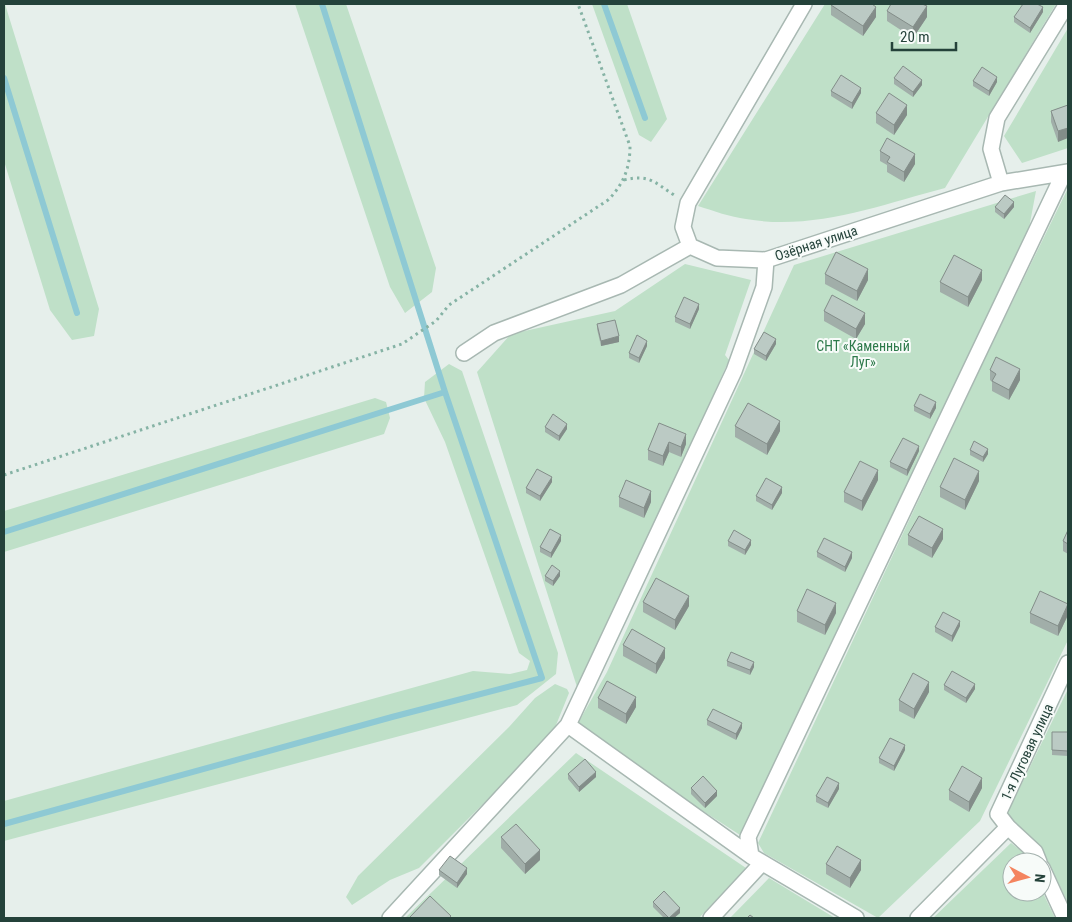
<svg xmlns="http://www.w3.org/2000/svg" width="1072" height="922" font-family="'Roboto Condensed',sans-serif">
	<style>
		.green { fill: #bfe0c8 }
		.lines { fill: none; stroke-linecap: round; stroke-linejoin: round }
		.stream { stroke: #8ec9d4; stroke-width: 6 }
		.minor-casing { stroke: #a8b8b2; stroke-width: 18 }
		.path { stroke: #86b3a5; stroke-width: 3; stroke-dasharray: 2.5 4; stroke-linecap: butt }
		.minor { stroke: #fff; stroke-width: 15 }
		.wall { fill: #a1aea9 }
		.shaded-wall { fill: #838d89 }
		.building { fill: #bbcac4; stroke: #838d89 }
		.labels { text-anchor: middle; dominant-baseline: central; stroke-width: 4; stroke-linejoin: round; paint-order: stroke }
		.street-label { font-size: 14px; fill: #24423a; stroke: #f7fbf9 }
		.park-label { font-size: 14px; fill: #2d7a4b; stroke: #f7fbf9 }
	</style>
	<rect width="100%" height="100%" fill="#e6efeb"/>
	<path class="green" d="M4 4H5L99 309 94 336 72 340 50 310 4 161Z
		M295 4H346L436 268 432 292 405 313 390 287Z
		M592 4H627L667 119 651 142 639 135Z
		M825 4H1056L945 188C880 205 814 231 746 219 730 217 714 211 698 206Z
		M1068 28V148L1022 163 1004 136Z
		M1068 188V640L980 821 878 918 764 853 758 843 987 354Z
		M1036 191 1026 244 740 835 660 783 577 725 607 672 794 265Z
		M685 264 751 280 725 355 729 360 670 492 577 687 477 372 511 334 615 311Z
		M449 364 462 371 558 653 556 674 517 705 4 841V801L473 671 510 674 527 670 530 661 519 653 445 442 424 398 425 382Z
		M375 398 386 402 390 418 384 434 4 552V511Z
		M555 684 567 689 569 693 552 735 419 868 390 880 352 905 346 897 358 876 509 727 535 698Z
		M1068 689V903L1042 849 1006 816Z
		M576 753 746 868 699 918H405Z
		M1011 843 1025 854 1029 862H1012V892H1042V891L1055 918H933Z
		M769 878 835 918H730Z"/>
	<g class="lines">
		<path class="stream" d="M604 4 645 118
			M4 78 77 313
			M4 532 445 392
			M4 824 392 717 542 678 445 392 322 4"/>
		<g class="minor-casing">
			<path id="minor" d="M1001 183 991 149 997 118 1067 4
				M690 246 717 258 766 260 1001 183 1068 172
				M690 246 683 227 688 203 804 4
				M464 353 494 333 621 285 690 246
				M568 725 751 856
				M1039 862 1035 852 1008 827 998 814 1068 663
				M1042 868 1065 918
				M390 918 568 725 734 371 764 287 766 260
				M711 918 762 863
				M856 918 751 856 748 837 1064 173
				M918 918 1008 827"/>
		</g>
		<path class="path" d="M624 180C649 174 654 182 674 195
			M4 475 402 344 436 321 449 305 608 200C624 184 630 167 630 146L578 4"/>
		<use href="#minor" class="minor"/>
	</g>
	<path class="wall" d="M831 5 876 17 863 36 831 15Z
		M887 11 927 17 913 38 887 21Z
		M1043 12 1030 33 1014 22V17Z
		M894 78 922 85 913 97 894 84Z
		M973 81 997 82 989 96 973 86Z
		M831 91 861 93 852 109 831 96Z
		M1068 105 1058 142 1051 122V111Z
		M876 113 907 115 894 135 876 123Z
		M880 151 915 164 904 182 887 172V165L880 161Z
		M995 207H1014L1004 219 995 212Z
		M825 274 868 280 857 301 825 284Z
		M982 280 968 307 940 292V282Z
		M699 309 690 329 675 322V317Z
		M824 311 865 324 856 339 824 321Z
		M597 324 619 342 601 346 597 329Z
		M776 344 766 361 754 354V349Z
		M647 346 639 363 629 358V353Z
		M990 370 1020 380 1009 400 992 391V382L990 380Z
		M914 406 936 408 930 419 914 411Z
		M659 423 686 444 681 457 669 452 663 466 648 460V450Z
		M735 426 780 431 767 455 735 437Z
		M545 427 567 429 559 441 545 432Z
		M970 450 988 454 983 462 970 455Z
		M919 451 907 476 890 467V462Z
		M878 480 862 511 844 502V492Z
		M979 481 965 510 940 497V487Z
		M552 482 540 501 526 493V488Z
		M782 493 772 510 756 501V496Z
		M619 497 651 502 644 518 619 507Z
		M1068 530V554L1063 551V541Z
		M908 535 943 539 932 558 908 545Z
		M561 541 551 558 540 552V547Z
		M728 541 751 545 745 555 728 546Z
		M817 552 852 558 845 572 817 557Z
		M545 576H560L553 586 545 581Z
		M643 602 689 606 675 630 643 612Z
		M797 611 836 613 825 635 797 622Z
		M1030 613 1068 615 1058 636 1030 623Z
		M960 626 952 642 935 632V627Z
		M623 645 665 658 656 674 623 656Z
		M727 661 754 667 750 675 727 666Z
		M944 685 975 689 966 703 944 690Z
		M929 692 914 719 899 711V700Z
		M598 698 636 707 626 724 598 708Z
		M707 720 742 728 736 740 707 725Z
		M1052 732H1068V756L1052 755Z
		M905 750 894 771 879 763V758Z
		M568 774 596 777 579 792 568 779Z
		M691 788 717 796 705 808 691 794Z
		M982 788 969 812 949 800V790Z
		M839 789 828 808 816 802V796Z
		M501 837 540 860 525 874 501 848Z
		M826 864 861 870 850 888 826 874Z
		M439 870 467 874 457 888 439 875Z
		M653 902 680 913 674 918H664L653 907Z"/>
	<path class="shaded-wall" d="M927 6V17L913 38V27Z
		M876 7V17L863 36V26Z
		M1043 7V12L1030 33V28Z
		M997 77V82L989 96V91Z
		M922 80V85L913 97V92Z
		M861 88V93L852 109V103Z
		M907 105V115L894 135V125Z
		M1068 128V138L1058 142V131Z
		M915 154V164L904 182V172Z
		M1014 202V207L1004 219V214Z
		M868 269V280L857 301V291Z
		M982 270V280L968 307V297Z
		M699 304V309L690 329V324Z
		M865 313V324L856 339V329Z
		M619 336V342L601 346V341Z
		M776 339V344L766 361V356Z
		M647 341V346L639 363V358Z
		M1020 369V380L1009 400V390Z
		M936 402V408L930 419V414Z
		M780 421V431L767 455V444Z
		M567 424V429L559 441V436Z
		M686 434V444L681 457V447Z
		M669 442V452L663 466V456Z
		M919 446V451L907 476V470Z
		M988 449V454L983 462V457Z
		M878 470V480L862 511V501Z
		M979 471V481L965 510V500Z
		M552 477V482L540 501V496Z
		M782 487V493L772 510V505Z
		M651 491V502L644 518V508Z
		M943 529V539L932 558V548Z
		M561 535V541L551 558V553Z
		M751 540V545L745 555V550Z
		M852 552V558L845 572V567Z
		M560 571V576L553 586V581Z
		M689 596V606L675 630V620Z
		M836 603V613L825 635V625Z
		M1068 604V615L1058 636V626Z
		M960 621V626L952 642V636Z
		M665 648V658L656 674V664Z
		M754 662V667L750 675V670Z
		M929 682V692L914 719V709Z
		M975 684V689L966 703V698Z
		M636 697V707L626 724V714Z
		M742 723V728L736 740V734Z
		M905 745V750L894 771V766Z
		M596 772V777L579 792V787Z
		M982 778V788L969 812V802Z
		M839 783V789L828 808V803Z
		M717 791V796L705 808V803Z
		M540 850V860L525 874V864Z
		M861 860V870L850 888V878Z
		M467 868V874L457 888V883Z
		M680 908V913L674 918H669Z"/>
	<path class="building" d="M832 4H872L876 7 863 26 831 5Z
		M891 4H922L927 6 913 27 887 11Z
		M1023 4H1037L1043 7 1030 28 1014 17Z
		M903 66 922 80 913 92 894 78Z
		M982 67 997 77 989 91 973 81Z
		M841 75 861 88 852 103 831 91Z
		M889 93 907 105 894 125 876 113Z
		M1068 105V128L1058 131 1051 111Z
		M887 138 915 154 904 172 887 162 890 157 880 151Z
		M1005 195 1014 202 1004 214 995 207Z
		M836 252 868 269 857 291 825 274Z
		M954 255 982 270 968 297 940 282Z
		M832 295 865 313 856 329 824 311Z
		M684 297 699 304 690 324 675 317Z
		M615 320 619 336 601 341 597 324Z
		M764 332 776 339 766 356 754 349Z
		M637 335 647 341 639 358 629 353Z
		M996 357 1020 369 1009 390 992 381 996 374 990 370Z
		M920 394 936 402 930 414 914 406Z
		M748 403 780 421 767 444 735 426Z
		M553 414 567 424 559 436 545 427Z
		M659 423 686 434 681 447 669 442 663 456 648 450Z
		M903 438 919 446 907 470 890 462Z
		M974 441 988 449 983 457 970 450Z
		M954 458 979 471 965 500 940 487Z
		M860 461 878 470 862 501 844 492Z
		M537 469 552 477 540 496 526 488Z
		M766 478 782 487 772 505 756 496Z
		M626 480 651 491 644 508 619 497Z
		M919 516 943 529 932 548 908 535Z
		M550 529 561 535 551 553 540 547Z
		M734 530 751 540 745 550 728 541Z
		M1068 530V544L1063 541Z
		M824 538 852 552 845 567 817 552Z
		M552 565 560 571 553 581 545 576Z
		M656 578 689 596 675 620 643 602Z
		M807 589 836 603 825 625 797 611Z
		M1040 591 1068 604 1058 626 1030 613Z
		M943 612 960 621 952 636 935 627Z
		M632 629 665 648 656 664 623 645Z
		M731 652 754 662 750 670 727 661Z
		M952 671 975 684 966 698 944 685Z
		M913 673 929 682 914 709 899 700Z
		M607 681 636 697 626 714 598 698Z
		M713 709 742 723 736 734 707 720Z
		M1052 732H1068V751L1052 750Z
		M890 738 905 745 894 766 879 758Z
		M585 759 596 772 579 787 568 774Z
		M962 766 982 778 969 802 949 790Z
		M703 776 717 791 705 803 691 788Z
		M827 777 839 783 828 803 816 796Z
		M516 824 540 850 525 864 501 837Z
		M837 846 861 860 850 878 826 864Z
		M450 856 467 868 457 883 439 870Z
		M664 891 680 908 669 918 653 902Z
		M430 896 451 916 449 918H412L410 917Z
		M750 915 754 918H747Z"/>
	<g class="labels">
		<g class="street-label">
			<text transform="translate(816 243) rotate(-18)">Озёрная улица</text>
			<text transform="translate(1027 752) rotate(-65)">1-я Луговая улица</text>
		</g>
		<g class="park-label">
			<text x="863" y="346">СНТ «Каменный<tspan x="863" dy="16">Луг»</tspan></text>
		</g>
	</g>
	<rect width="1072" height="922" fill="none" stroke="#24423a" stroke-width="10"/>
	<g transform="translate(1027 877) rotate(96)"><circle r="24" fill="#f7fbf9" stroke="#a3b1ad"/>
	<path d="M0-4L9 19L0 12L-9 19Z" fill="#f4845f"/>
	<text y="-8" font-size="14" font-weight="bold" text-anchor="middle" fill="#24423a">N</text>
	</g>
	<path d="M892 42v8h64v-8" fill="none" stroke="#24423a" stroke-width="2.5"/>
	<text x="900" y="42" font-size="15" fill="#24423a" stroke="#f7fbf9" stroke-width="4" paint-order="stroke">20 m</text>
</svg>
